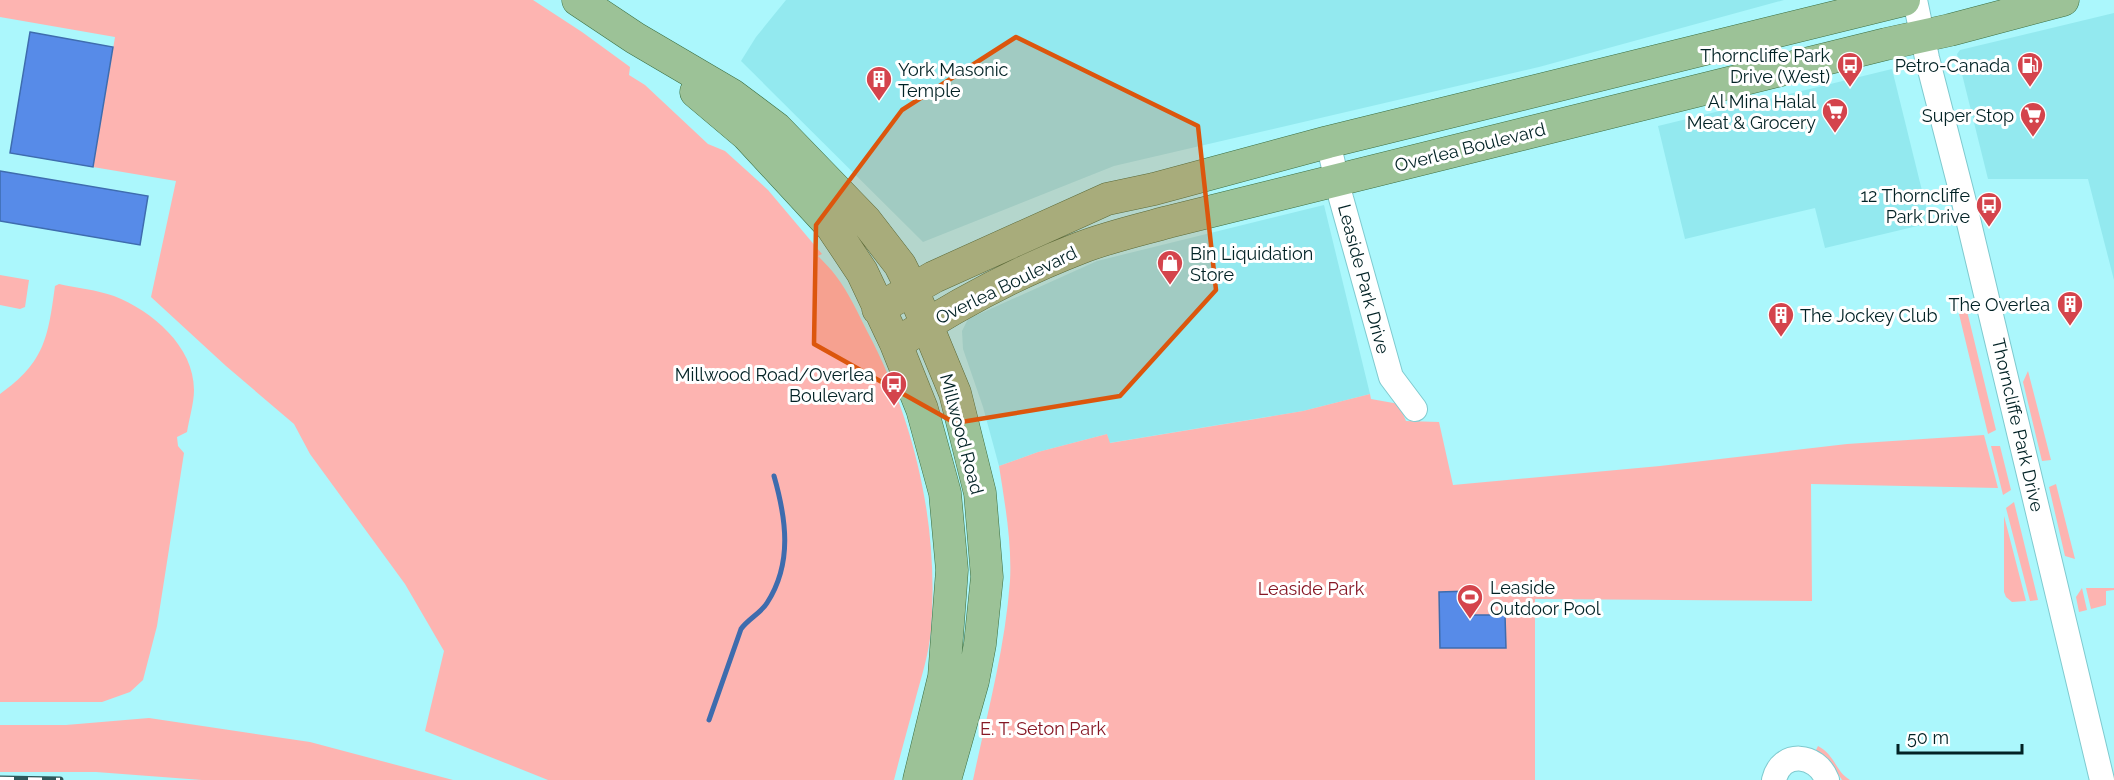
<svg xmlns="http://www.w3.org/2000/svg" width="2114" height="780" font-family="Raleway,sans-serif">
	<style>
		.built { fill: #93e9ef }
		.green { fill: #fdb4b1 }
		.water { fill: #578be8; stroke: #3e6cae; stroke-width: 1.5 }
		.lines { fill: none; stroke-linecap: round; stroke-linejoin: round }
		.stream { stroke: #3e6cae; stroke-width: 5 }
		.minor-casing { stroke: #7fcacf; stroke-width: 26 }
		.major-casing { stroke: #3b6f42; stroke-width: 33 }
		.minor { stroke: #fff; stroke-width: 24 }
		.major { stroke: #9cc297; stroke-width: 32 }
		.rail-casing { stroke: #2d585b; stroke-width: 7 }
		.rail { stroke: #fff; stroke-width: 4.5; stroke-dasharray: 14; stroke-linecap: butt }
		.marked { fill: #dc560d; fill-opacity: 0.2; stroke: #dc560d; stroke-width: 4.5; stroke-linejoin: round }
		.labels { text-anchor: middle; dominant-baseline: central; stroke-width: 6; stroke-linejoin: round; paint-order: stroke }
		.poi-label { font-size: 18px; fill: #022225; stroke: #fff; text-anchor: end }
		.street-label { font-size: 18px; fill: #022225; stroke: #fff }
		.park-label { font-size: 18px; fill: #861724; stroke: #fff }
	</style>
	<rect width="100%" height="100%" fill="#abf7fc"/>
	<path class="built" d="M786 0H1784L1539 67 1114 166 923 242 741 61 756 37Z
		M2114 13V280L2088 179H1988L1957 54 1960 50Z
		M1892 69 1930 223 1825 248 1815 208 1685 239 1658 126Z
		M1324 205 1370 394 1303 411 1109 443 1107 434 1038 452 999 466 983 407 963 349 962 331 968 319 1097 261Z"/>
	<path class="green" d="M0 0H533L582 32 630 67 629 75 645 85 708 144 725 151 768 190 822 254 818 256C824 262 831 269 836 276 849 293 858 313 867 331 916 423 939 527 931 630 929 653 922 675 916 697 909 724 901 752 894 780H548L425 731 444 651 405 584 310 454 294 424 226 366 151 297 176 181 93 167 115 37 0 17Z
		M0 275 29 280 25 307 20 309 0 305Z
		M59 284C77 288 97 290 114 296 152 311 194 346 194 390 194 403 189 419 187 432L177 437 178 446 184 453 157 626 143 680 130 692 102 702H0V394C45 362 48 337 55 286Z
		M1967 311 1996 430 1988 434 1959 314Z
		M2028 371 2051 460 2042 461 2023 382Z
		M1370 394 1371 399 1399 404 1406 421 1439 422 1453 485 1660 466 1847 444 1984 435 1998 488 1811 484 1812 601 1535 599V780H973C987 714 1005 649 1010 581 1012 543 1005 504 999 466L1038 452 1107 434 1110 443 1303 411Z
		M1991 446H2000L2011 490 2003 495Z
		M2056 484 2075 559 2065 556 2049 487Z
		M2014 502 2038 600 2030 601 2006 508Z
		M2004 516 2026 601 2012 602 2006 597 2004 592Z
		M2082 588 2087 610 2079 612 2076 597Z
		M2086 588H2114V590L2106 591V605L2091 609Z
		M149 718 310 742 453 780H202L96 772H0V725H66Z
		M1818 746C1836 756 1835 771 1850 780H1842L1829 760 1816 750Z"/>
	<path class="water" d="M30 32 113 47 93 167 10 153Z
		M0 171 148 196 140 245 0 221Z
		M1470 591V615H1505L1506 648H1440L1439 592Z"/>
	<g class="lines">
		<path class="stream" d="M709 720 741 629C748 619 761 613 767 603 793 563 786 518 774 476"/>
		<g class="minor-casing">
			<path id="minor" d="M1915 0 1927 58 1963 198 2102 780
				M1328 142 1341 198 1391 377 1415 409
				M1774 780C1781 750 1817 753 1827 780"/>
		</g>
		<g class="major-casing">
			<path id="major" d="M578 0 635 38 732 95 776 128 866 221 900 265 912 289 955 393 980 493 987 577 980 644 973 681 945 780
				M696 92 747 135 832 227 862 272 896 344 922 409 945 493 952 570 944 677 919 780
				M878 309 934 277 1107 199 1154 189 1328 142 1904 0
				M896 344C954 306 1015 273 1080 248 1108 237 1139 230 1168 222L1886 44 1950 30 2063 0"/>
		</g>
		<use href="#minor" class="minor"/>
		<use href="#major" class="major"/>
		<g class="rail-casing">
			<path id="rail" d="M0 779 60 780"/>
		</g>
		<use href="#rail" class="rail"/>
	</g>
	<path class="marked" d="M1016 37 1198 126 1216 290 1120 396 955 423 814 344 816 225 902 110Z"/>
	<defs>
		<g id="bus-pin" transform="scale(1.35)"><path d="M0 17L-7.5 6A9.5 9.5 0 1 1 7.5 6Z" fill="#d4444c" stroke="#fff"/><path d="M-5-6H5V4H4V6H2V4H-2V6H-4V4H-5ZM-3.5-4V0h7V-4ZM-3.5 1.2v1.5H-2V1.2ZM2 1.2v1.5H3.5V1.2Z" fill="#fff"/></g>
		<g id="fuel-pin" transform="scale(1.35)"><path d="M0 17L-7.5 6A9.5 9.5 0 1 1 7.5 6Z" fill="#d4444c" stroke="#fff"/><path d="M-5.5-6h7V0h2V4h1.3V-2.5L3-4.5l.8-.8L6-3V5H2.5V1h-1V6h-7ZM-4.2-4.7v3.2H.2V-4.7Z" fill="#fff"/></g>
		<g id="building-pin" transform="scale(1.35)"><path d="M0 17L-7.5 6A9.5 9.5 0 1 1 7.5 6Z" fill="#d4444c" stroke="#fff"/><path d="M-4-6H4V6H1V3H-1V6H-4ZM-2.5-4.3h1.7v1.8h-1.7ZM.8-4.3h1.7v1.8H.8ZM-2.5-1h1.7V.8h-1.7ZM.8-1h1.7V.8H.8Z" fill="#fff"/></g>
		<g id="supermarket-pin" transform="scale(1.35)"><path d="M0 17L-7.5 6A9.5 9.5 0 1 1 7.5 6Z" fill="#d4444c" stroke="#fff"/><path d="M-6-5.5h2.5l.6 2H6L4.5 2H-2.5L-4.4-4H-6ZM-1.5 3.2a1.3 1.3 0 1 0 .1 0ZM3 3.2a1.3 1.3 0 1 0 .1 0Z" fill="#fff"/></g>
		<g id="shop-pin" transform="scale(1.35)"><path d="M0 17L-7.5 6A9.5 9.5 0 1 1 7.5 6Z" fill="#d4444c" stroke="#fff"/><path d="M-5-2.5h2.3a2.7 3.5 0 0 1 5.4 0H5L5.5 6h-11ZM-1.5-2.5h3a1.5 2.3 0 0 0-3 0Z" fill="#fff"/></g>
		<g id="stadium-pin" transform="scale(1.35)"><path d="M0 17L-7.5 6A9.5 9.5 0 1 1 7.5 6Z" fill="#d4444c" stroke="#fff"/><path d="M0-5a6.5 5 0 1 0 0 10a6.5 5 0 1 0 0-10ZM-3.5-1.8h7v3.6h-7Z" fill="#fff"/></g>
	</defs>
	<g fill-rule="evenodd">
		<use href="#bus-pin" x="1850" y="65"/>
		<use href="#fuel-pin" x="2030" y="65"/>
		<use href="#building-pin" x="879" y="79"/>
		<use href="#supermarket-pin" x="1835" y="111"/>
		<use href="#supermarket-pin" x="2033" y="115"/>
		<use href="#bus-pin" x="1989" y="205"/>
		<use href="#shop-pin" x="1170" y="263"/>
		<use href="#building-pin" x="2070" y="304"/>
		<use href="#building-pin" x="1781" y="315"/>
		<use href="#bus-pin" x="894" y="384"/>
		<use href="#stadium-pin" x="1470" y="597"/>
	</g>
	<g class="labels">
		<g class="poi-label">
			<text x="1830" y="55">Thorncliffe Park<tspan x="1830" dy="21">Drive (West)</tspan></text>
			<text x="2010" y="65">Petro-Canada</text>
			<text x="898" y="69" text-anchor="start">York Masonic<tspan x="898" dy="21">Temple</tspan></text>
			<text x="1816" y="101">Al Mina Halal<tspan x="1816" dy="21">Meat &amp; Grocery</tspan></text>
			<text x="2014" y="115">Super Stop</text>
			<text x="1970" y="195">12 Thorncliffe<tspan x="1970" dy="21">Park Drive</tspan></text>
			<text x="1190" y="253" text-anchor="start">Bin Liquidation<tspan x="1190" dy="21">Store</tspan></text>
			<text x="2050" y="304">The Overlea</text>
			<text x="1800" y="315" text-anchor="start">The Jockey Club</text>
			<text x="874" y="374">Millwood Road/Overlea<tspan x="874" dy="21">Boulevard</tspan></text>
			<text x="1490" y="587" text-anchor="start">Leaside<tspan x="1490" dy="21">Outdoor Pool</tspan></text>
		</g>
		<g class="street-label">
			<text transform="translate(1470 147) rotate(-14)">Overlea Boulevard</text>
			<text transform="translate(1364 279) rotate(75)">Leaside Park Drive</text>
			<text transform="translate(1006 285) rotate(-26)">Overlea Boulevard</text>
			<text transform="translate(2018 425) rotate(77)">Thorncliffe Park Drive</text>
			<text transform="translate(962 434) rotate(75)">Millwood Road</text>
		</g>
		<g class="park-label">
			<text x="1311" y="588">Leaside Park</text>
			<text x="1043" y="728">E. T. Seton Park</text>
		</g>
	</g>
	<path d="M1898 744v9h124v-9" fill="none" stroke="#022225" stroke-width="3"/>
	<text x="1907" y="744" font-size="18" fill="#022225" stroke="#ffffff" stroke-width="4.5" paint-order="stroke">50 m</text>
</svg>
